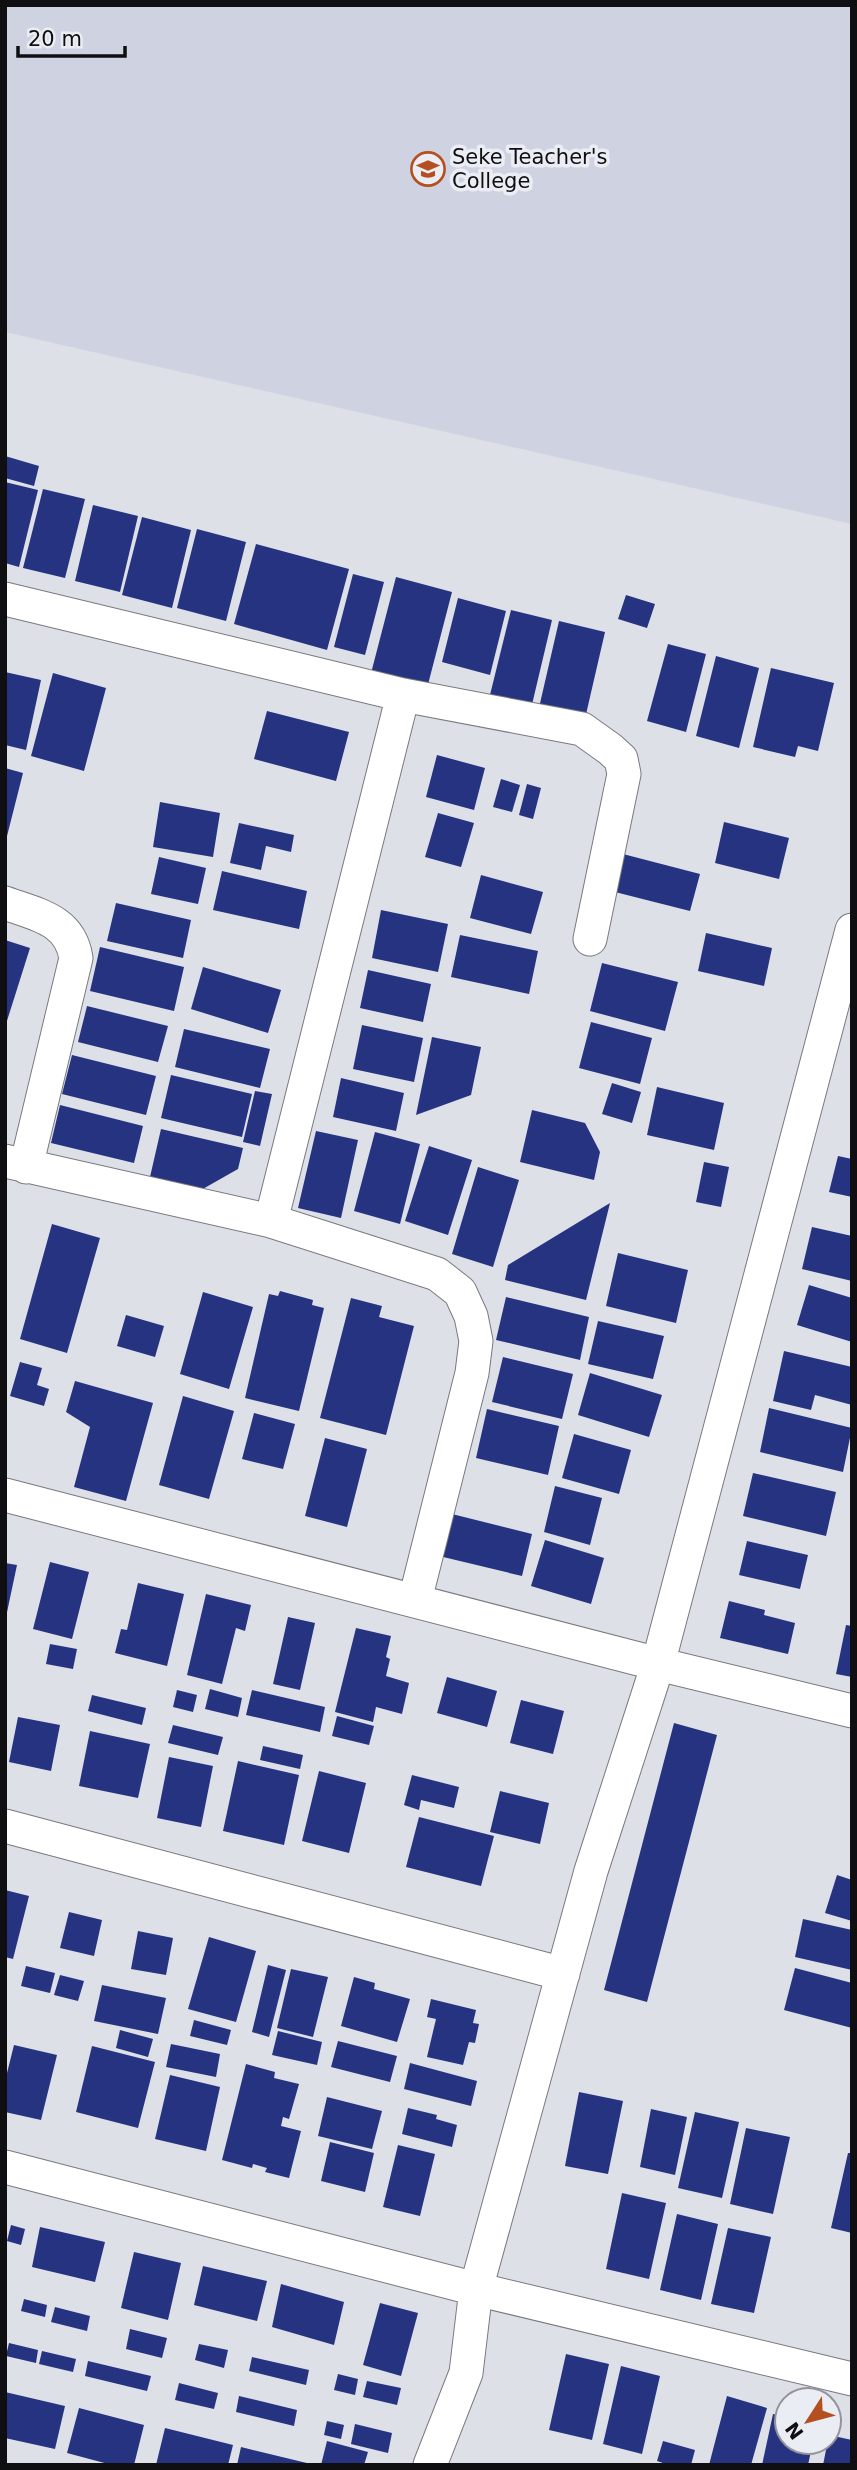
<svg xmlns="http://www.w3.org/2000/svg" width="857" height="2470" font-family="'DejaVu Sans',sans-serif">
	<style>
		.built { fill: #cfd3e1 }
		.building { fill: #263380 }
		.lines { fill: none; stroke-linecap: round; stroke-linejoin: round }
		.street-casing { stroke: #787a80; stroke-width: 35 }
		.street { stroke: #fff; stroke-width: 33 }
		.labels { text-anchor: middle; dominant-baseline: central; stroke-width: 7; stroke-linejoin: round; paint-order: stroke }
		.poi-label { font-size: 21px; fill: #0f0f11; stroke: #ebedf4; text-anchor: start }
	</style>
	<rect width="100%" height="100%" fill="#dee0e7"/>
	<path class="built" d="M5 5H852V524L5 332Z"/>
	<path class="building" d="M5 456 39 466 34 486 5 478Z
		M5 482 38 490 19 567 5 563Z
		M43 489 85 499 65 578 23 568Z
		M93 505 138 516 120 592 75 581Z
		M142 517 191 530 172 608 122 595Z
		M197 529 246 542 226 621 177 608Z
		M256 544 349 569 327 650 234 624Z
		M353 574 384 582 365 655 334 647Z
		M396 577 452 592 425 696 369 681Z
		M626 595 655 604 647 628 618 619Z
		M458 598 506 611 490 675 442 662Z
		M511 610 552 620 530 713 488 703Z
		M559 621 605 632 584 723 538 712Z
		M668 644 706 654 686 732 647 721Z
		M716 656 759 668 739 748 696 736Z
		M771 668 834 683 818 751 798 746 795 757 753 747Z
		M5 672 41 680 26 750 5 745Z
		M53 673 106 688 84 771 31 756Z
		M267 711 349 732 336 781 254 759Z
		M437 755 485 768 474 810 426 797Z
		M5 768 23 773 6 840H5Z
		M501 779 520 785 512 812 493 807Z
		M527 784 541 788 533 819 519 815Z
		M160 802 220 813 213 857 153 847Z
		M438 813 474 823 461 867 425 857Z
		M724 822 789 838 779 879 715 863Z
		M239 823 294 835 291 852 266 846 261 870 230 863Z
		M623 854 700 874 690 911 615 892Z
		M159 857 206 868 198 904 151 894Z
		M222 871 307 891 299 929 213 910Z
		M481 875 543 892 531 934 470 918Z
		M116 903 191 920 183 958 107 941Z
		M381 910 448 924 438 972 372 958Z
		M706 933 772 948 764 986 698 971Z
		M460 935 538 951 529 994 451 977Z
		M5 940 30 948 6 1024H5Z
		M100 947 184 967 174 1011 90 991Z
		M602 963 678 982 665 1031 590 1011Z
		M203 967 281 990 268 1033 191 1009Z
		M368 970 431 984 423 1022 360 1008Z
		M87 1006 168 1026 158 1062 78 1042Z
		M591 1022 652 1038 640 1084 579 1068Z
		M362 1025 423 1038 414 1082 353 1069Z
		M184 1029 270 1049 260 1088 175 1067Z
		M432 1037 481 1047 471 1095 416 1115Z
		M72 1055 156 1076 146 1115 62 1094Z
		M171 1075 252 1094 242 1137 161 1118Z
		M341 1078 404 1093 396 1131 333 1117Z
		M612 1083 641 1092 632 1123 602 1114Z
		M657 1087 724 1103 714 1150 647 1135Z
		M255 1091 272 1094 260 1146 243 1142Z
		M60 1105 143 1126 134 1163 51 1143Z
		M532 1110 585 1123 600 1152 594 1180 520 1162Z
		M161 1129 243 1148 238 1169 201 1190 150 1177Z
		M316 1131 358 1140 341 1218 298 1208Z
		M375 1132 420 1144 400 1224 354 1211Z
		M429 1146 472 1160 448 1235 405 1221Z
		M838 1156 852 1159V1197L829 1192Z
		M704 1162 729 1167 721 1207 696 1202Z
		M478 1167 519 1180 493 1267 452 1254Z
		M610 1203 586 1300 505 1280 508 1265Z
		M52 1224 100 1238 67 1353 20 1339Z
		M812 1227 852 1236V1281L802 1269Z
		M618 1253 688 1270 676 1323 606 1306Z
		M809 1285 852 1298V1342L797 1325Z
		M280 1291 313 1300 312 1305 324 1308 299 1411 245 1398 269 1294 278 1296Z
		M203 1292 253 1307 229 1389 180 1374Z
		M506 1297 589 1317 580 1360 496 1340Z
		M351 1298 382 1306 379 1317 414 1326 386 1435 320 1418Z
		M126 1315 164 1326 155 1357 117 1346Z
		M598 1321 664 1336 653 1379 588 1364Z
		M784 1351 852 1367V1405L815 1395 811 1410 773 1401Z
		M503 1357 573 1374 562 1419 492 1402Z
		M20 1362 42 1368 37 1385 49 1389 44 1406 10 1396Z
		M590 1373 662 1395 649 1437 578 1415Z
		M75 1381 153 1403 126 1501 74 1487 90 1427 66 1412Z
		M183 1396 234 1411 209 1499 159 1485Z
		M769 1408 852 1428 843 1472 760 1452Z
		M487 1409 559 1426 548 1475 476 1458Z
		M254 1413 295 1424 283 1469 242 1459Z
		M574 1434 631 1450 619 1494 562 1478Z
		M325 1438 367 1449 347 1527 305 1516Z
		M753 1473 836 1492 826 1536 743 1516Z
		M555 1486 602 1498 590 1545 544 1532Z
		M448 1513 532 1534 522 1576 439 1556Z
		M545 1540 604 1558 591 1604 531 1586Z
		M747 1541 808 1555 800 1589 739 1575Z
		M50 1562 89 1572 72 1639 33 1629Z
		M5 1563 17 1565 6 1617H5Z
		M138 1583 184 1594 167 1666 115 1653 121 1629 127 1630Z
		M206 1594 251 1605 245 1631 236 1628 222 1684 187 1675Z
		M729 1601 765 1610 764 1615 795 1623 788 1654 720 1638Z
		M288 1617 315 1623 300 1690 273 1684Z
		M846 1625 852 1626V1677L836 1674Z
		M356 1628 391 1636 386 1657 390 1659 386 1676 409 1683 402 1714 376 1707 373 1722 335 1712Z
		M50 1644 77 1649 73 1669 46 1664Z
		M447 1677 497 1691 487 1727 437 1713Z
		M210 1689 242 1698 238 1717 205 1709Z
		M177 1690 197 1695 193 1712 173 1707Z
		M252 1690 325 1707 320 1732 246 1715Z
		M92 1695 146 1708 142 1725 88 1711Z
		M521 1700 564 1711 553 1754 510 1743Z
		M337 1716 374 1726 369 1745 332 1736Z
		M18 1717 60 1725 51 1771 9 1762Z
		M674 1723 717 1735 647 2002 604 1990Z
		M173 1725 223 1737 218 1755 168 1743Z
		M90 1731 150 1744 138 1798 79 1786Z
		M263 1746 303 1755 300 1769 260 1760Z
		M169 1757 213 1766 201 1827 157 1818Z
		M238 1761 299 1775 284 1845 223 1831Z
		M319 1771 366 1783 349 1853 302 1841Z
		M412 1775 459 1787 454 1808 421 1800 419 1810 404 1805Z
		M500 1791 549 1803 540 1844 490 1832Z
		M419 1817 494 1836 481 1886 406 1867Z
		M837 1875 852 1880V1921L825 1913Z
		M5 1890 29 1896 13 1959 5 1957Z
		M69 1912 102 1920 94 1956 60 1948Z
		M803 1919 852 1930V1970L795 1957Z
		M138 1931 173 1938 166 1975 131 1969Z
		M209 1937 256 1951 236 2022 188 2009Z
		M268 1965 286 1970 269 2037 252 2032Z
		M26 1966 55 1973 50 1993 21 1986Z
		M795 1968 852 1983V2028L784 2010Z
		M291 1969 328 1977 313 2037 277 2028Z
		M60 1975 84 1981 78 2001 54 1995Z
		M354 1977 375 1983 374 1989 410 1999 397 2042 341 2026Z
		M102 1985 166 1998 158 2034 94 2021Z
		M431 1999 476 2010 473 2023 479 2024 475 2043 469 2042 463 2065 427 2057 436 2019 427 2017Z
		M194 2020 231 2030 227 2045 190 2036Z
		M120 2030 153 2039 148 2057 116 2048Z
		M278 2031 322 2042 317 2065 272 2055Z
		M338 2041 397 2056 390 2082 331 2067Z
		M171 2044 220 2054 216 2077 166 2067Z
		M14 2045 57 2055 41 2120 5 2112V2081Z
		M92 2046 155 2062 138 2128 76 2112Z
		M410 2063 477 2081 471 2106 404 2089Z
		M246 2064 275 2072 274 2078 299 2084 289 2119 283 2117 281 2126 301 2131 289 2178 265 2172 267 2168 253 2164 252 2168 222 2160Z
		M170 2075 220 2087 206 2151 155 2139Z
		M579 2092 623 2101 608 2174 565 2166Z
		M327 2097 382 2111 372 2149 318 2136Z
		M408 2108 437 2115 436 2119 457 2125 452 2147 402 2134Z
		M651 2109 687 2117 675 2175 640 2167Z
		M695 2112 739 2122 722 2198 678 2188Z
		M746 2128 790 2137 773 2214 730 2204Z
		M330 2142 374 2153 365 2192 321 2181Z
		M398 2145 435 2154 420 2216 383 2207Z
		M848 2153H852V2233L831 2228Z
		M622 2193 666 2203 649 2279 606 2269Z
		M677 2214 718 2224 701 2300 660 2290Z
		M11 2225 25 2229 21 2245 7 2241Z
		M40 2227 105 2242 95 2282 32 2267Z
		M728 2228 771 2237 754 2313 711 2304Z
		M134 2252 181 2263 168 2320 121 2308Z
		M203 2266 267 2281 257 2321 194 2305Z
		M281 2284 344 2302 334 2345 272 2327Z
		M24 2299 47 2305 45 2317 21 2311Z
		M380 2303 418 2313 401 2376 363 2365Z
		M55 2307 90 2316 87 2331 51 2322Z
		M130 2329 167 2338 162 2358 126 2349Z
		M9 2343 38 2350 36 2363 6 2356Z
		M199 2344 228 2350 224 2368 195 2360Z
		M42 2351 76 2359 73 2372 39 2364Z
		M566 2354 609 2364 592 2440 549 2430Z
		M252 2357 309 2370 306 2385 249 2371Z
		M88 2361 151 2376 147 2391 85 2376Z
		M621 2366 660 2376 642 2454 603 2444Z
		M338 2374 358 2379 355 2395 334 2390Z
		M367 2381 401 2388 397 2405 363 2397Z
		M179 2383 218 2393 214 2409 175 2400Z
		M5 2392 65 2406 55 2449 5 2438Z
		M239 2396 297 2410 294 2426 236 2412Z
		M727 2396 767 2408 751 2465H709Z
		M79 2408 144 2425 134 2465H112L67 2453Z
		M773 2414 787 2417V2442H813L808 2465H762Z
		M327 2421 344 2425 341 2439 324 2435Z
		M355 2424 392 2433 388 2453 351 2444Z
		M165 2428 233 2445 228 2465H156Z
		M829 2435 852 2440V2465H823Z
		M327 2441 368 2452 364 2465H321Z
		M663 2441 695 2450 691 2465H669L657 2461Z
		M241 2447 311 2464V2465H237Z"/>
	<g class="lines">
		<g class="street-casing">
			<path id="street" d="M5 599 403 695 582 729 610 749 621 759 624 774 590 939
				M5 903C38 915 70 920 76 958L26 1167
				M852 930 658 1664 852 1711
				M5 1161 271 1221 437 1274 460 1292 471 1316 476 1341 472 1373 415 1600
				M271 1221 403 695
				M5 1495 658 1664 591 1871 476 2289 466 2373 430 2465
				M5 1826 563 1974
				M5 2167 476 2289 852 2379"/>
		</g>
		<use href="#street" class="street"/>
	</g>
	<defs>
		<g id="university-ring" transform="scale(1.75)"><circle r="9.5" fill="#ebedf4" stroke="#b4501f" stroke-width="1.5"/><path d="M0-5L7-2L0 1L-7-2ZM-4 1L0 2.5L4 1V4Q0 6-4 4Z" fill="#b4501f"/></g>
	</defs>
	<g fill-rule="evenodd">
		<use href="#university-ring" x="428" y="169"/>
	</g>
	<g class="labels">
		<g class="poi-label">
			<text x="452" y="157">Seke Teacher's<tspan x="452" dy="24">College</tspan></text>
		</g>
	</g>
	<rect width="857" height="2470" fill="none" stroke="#0f0f11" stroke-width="14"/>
	<g transform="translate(808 2421) rotate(234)"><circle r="33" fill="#ebedf4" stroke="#939499" stroke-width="2"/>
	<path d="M0-5L12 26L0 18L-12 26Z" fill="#b4501f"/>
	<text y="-10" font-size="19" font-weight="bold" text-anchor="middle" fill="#0f0f11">N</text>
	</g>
	<path d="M18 46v10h107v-10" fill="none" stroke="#0f0f11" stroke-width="3.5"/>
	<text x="28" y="46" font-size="21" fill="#0f0f11" stroke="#ebedf4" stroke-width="5" paint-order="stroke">20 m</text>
</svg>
